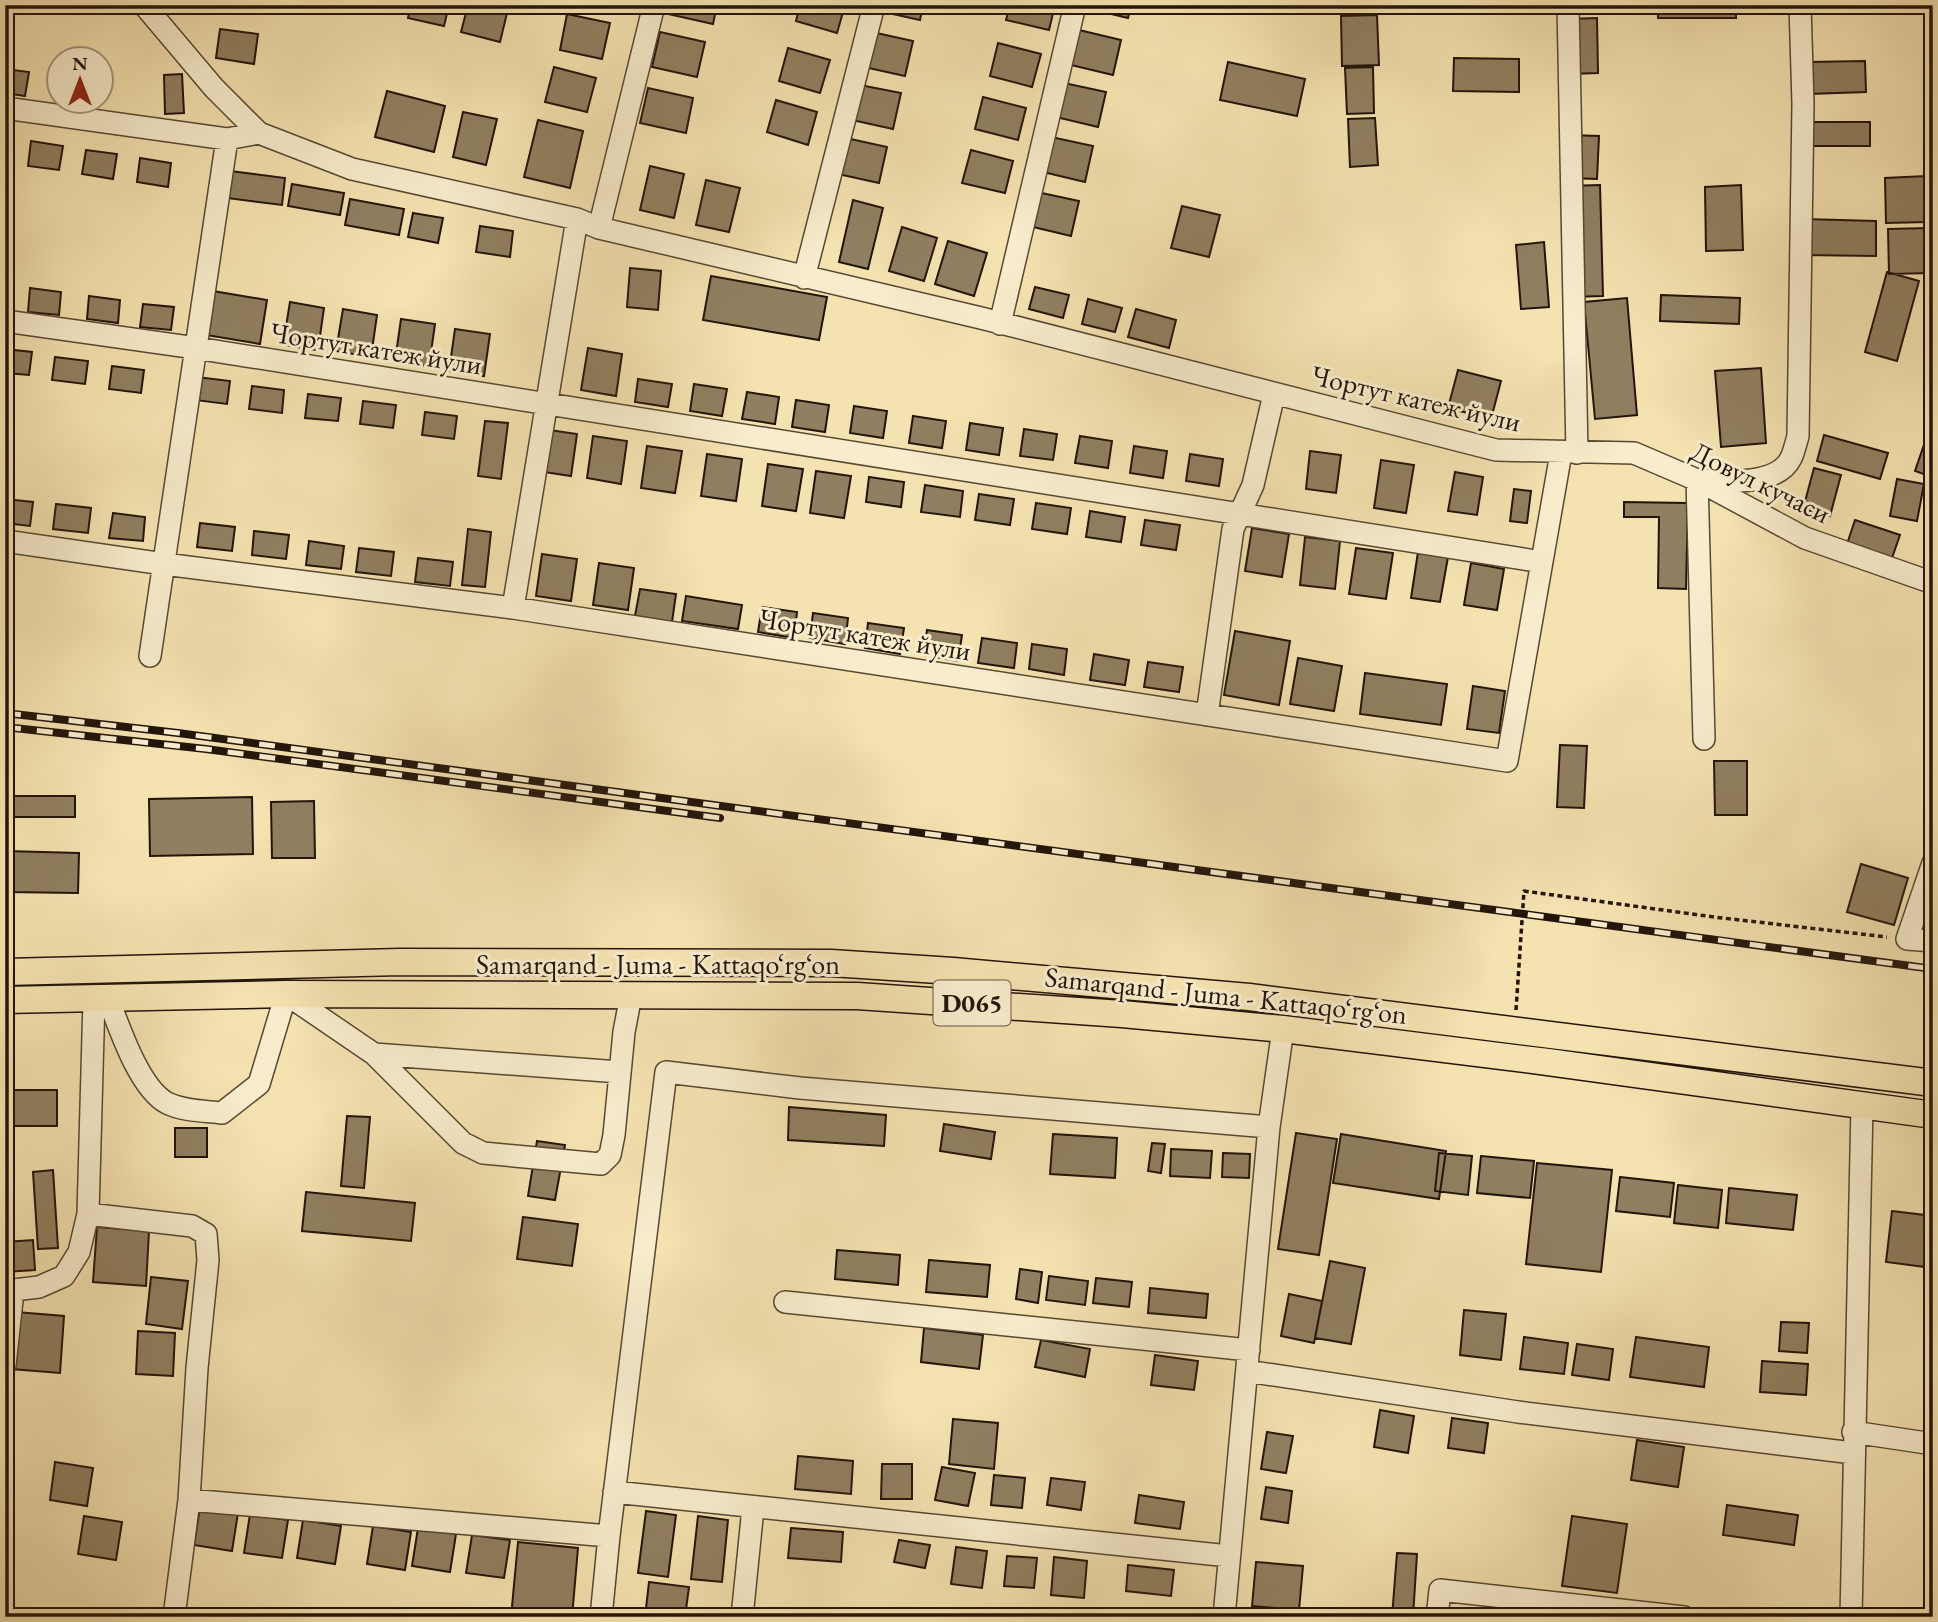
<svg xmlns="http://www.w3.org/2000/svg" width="1938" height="1622" font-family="'EB Garamond',serif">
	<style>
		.building { fill: #907f60; stroke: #23140a; stroke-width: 2 }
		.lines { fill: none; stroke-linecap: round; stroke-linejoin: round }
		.minor-casing { stroke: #574834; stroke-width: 24 }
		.major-casing { stroke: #23140a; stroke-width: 29 }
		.path { stroke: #23140a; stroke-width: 3.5; stroke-dasharray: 5 3.5; stroke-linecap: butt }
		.minor { stroke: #f8eccc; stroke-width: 21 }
		.major { stroke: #f4e2b0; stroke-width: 26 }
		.rail-casing { stroke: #23140a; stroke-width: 8 }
		.rail { stroke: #f8eccc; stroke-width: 5; stroke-dasharray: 16; stroke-linecap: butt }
		.labels { text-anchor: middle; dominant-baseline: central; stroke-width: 6; stroke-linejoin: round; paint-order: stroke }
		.shield { fill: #f8eccc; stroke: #635544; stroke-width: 2 }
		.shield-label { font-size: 26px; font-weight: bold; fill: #23140a }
		.street-label { font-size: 28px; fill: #23140a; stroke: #f8eccc }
	</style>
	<rect width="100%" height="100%" fill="#f4e2b0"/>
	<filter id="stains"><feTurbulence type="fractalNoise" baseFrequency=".00286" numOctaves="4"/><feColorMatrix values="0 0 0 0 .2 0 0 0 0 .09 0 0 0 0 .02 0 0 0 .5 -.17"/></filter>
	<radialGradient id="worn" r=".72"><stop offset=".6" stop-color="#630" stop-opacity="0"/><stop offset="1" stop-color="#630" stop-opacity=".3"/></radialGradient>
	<path class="building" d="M411 5H449L444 26 408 18Z
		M468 5H509L500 42 461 32Z
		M669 5H717L713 24 668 14Z
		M800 5H845L837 33 796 21Z
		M880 5H923L920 20 879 11Z
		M1010 5H1055L1049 30 1006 20Z
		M1087 5H1131L1128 18 1086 8Z
		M1340 5H1383V10L1340 12Z
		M1658 5H1736V18H1658Z
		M567 14 610 23 602 59 560 50Z
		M1377 15 1379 65 1342 66 1341 16Z
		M1597 18 1598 73 1569 74 1568 19Z
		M220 29 258 34 254 64 216 58Z
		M1079 30 1121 40 1113 75 1071 65Z
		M660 32 705 42 697 77 652 67Z
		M872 32 913 41 905 76 864 67Z
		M998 43 1041 54 1032 87 990 76Z
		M788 48 830 60 820 93 779 81Z
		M1454 58 1519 59V92L1453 91Z
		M1865 61 1866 92 1809 94 1808 62Z
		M1228 62 1305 79 1297 116 1220 100Z
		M554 67 596 78 587 112 545 102Z
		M1373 67 1374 113 1347 114 1345 68Z
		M5 69 29 72 25 96 5 93Z
		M182 74 184 113 165 114 164 75Z
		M1064 83 1106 92 1098 127 1056 117Z
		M860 85 901 93 893 129 852 120Z
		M648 88 693 98 686 133 640 123Z
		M387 91 445 106 434 152 375 137Z
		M983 97 1026 108 1018 140 975 129Z
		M776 100 817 112 808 145 767 132Z
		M463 112 497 119 486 165 453 157Z
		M1375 118 1378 165 1350 167 1348 119Z
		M538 120 583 131 570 188 524 177Z
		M1811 122H1870V146H1811Z
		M1569 135 1599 136 1597 179 1567 178Z
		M1051 137 1093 146 1085 182 1043 172Z
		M846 138 887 147 879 183 838 174Z
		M31 141 63 146 59 170 28 166Z
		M86 150 117 154 113 179 82 174Z
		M971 150 1013 161 1005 193 962 183Z
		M140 158 171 163 168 187 137 182Z
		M650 166 684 174 674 218 640 210Z
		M230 171 285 178 282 205 227 198Z
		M1926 176 1928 222 1886 223 1885 178Z
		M706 180 740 188 729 232 696 225Z
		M292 184 344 193 340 215 288 206Z
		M1600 185 1603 296 1570 297 1566 186Z
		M1741 185 1743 250 1706 251 1705 187Z
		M1037 192 1079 201 1071 236 1029 226Z
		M350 199 404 209 399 235 345 225Z
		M853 200 883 208 868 269 839 262Z
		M1182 206 1220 215 1209 257 1171 248Z
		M413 213 443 218 438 243 408 237Z
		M1803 219 1876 221V256L1802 255Z
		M480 226 513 231 510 257 476 252Z
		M902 227 937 238 924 281 889 271Z
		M1930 228 1932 273 1889 274 1888 229Z
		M948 241 987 253 974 296 935 284Z
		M1544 242 1549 307 1521 309 1516 245Z
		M630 268 661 271 658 310 627 307Z
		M1887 272 1919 281 1897 361 1865 352Z
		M711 276 827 297 819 340 703 320Z
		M5 283H9L6 306H5Z
		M1035 287 1069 295 1063 318 1029 309Z
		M30 288 61 292 59 315 28 312Z
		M213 291 267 300 260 344 206 335Z
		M1661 295 1740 298 1739 324 1660 321Z
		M89 296 120 300 118 323 87 319Z
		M1627 298 1637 415 1595 419 1584 302Z
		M1088 299 1122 308 1115 332 1082 324Z
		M290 302 324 308 318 350 283 345Z
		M143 304 174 307 171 330 140 327Z
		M343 309 377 315 371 357 336 351Z
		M1136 309 1176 320 1169 348 1128 337Z
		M401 319 435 324 429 366 395 361Z
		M455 329 490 334 484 376 449 371Z
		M588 348 622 354 616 396 581 390Z
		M5 349 32 352 29 375 5 373Z
		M55 357 88 361 85 384 52 380Z
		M112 366 144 370 141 393 109 389Z
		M1761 368 1766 443 1721 447 1715 371Z
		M1458 370 1501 381 1491 419 1448 408Z
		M197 377 230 381 227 404 195 400Z
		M638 379 672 384 668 407 635 402Z
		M694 384 727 389 722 416 690 411Z
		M252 386 284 390 282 413 249 409Z
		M747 392 779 397 775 424 742 419Z
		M308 394 341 398 338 421 305 418Z
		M796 400 829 405 825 432 792 427Z
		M363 401 396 405 393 428 360 424Z
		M854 406 887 411 883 438 850 433Z
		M425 412 457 416 454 439 422 435Z
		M913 416 946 421 942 448 909 443Z
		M485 421 508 423 501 479 478 476Z
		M970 423 1003 428 999 455 966 450Z
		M543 429 577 434 571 476 537 471Z
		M1024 429 1057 434 1053 460 1020 456Z
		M1824 435 1888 453 1880 479 1817 461Z
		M593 436 627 441 621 484 587 478Z
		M1080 436 1112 441 1108 468 1075 463Z
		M1927 436 1933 438V466L1929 476 1915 471Z
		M647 446 682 451 675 493 641 488Z
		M1134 446 1167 451 1163 478 1130 473Z
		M1310 451 1341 455 1336 493 1306 489Z
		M707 454 742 459 736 501 701 496Z
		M1190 454 1223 459 1219 486 1186 481Z
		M1381 460 1414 465 1406 513 1374 508Z
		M768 464 803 469 796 511 762 506Z
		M1814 468 1841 475 1830 516 1803 509Z
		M816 471 851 476 844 518 810 513Z
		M1455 472 1483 477 1477 515 1448 511Z
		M869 477 904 482 901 507 866 502Z
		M1897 479 1924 484 1917 521 1890 516Z
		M925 485 963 491 960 517 921 512Z
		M1514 489 1531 491 1527 523 1510 521Z
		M979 494 1014 499 1010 525 975 520Z
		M5 499 33 502 30 526 5 523Z
		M1624 502 1688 503 1686 589 1658 588 1659 517H1624Z
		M1036 503 1071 508 1067 534 1032 529Z
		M56 504 91 508 88 533 53 529Z
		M1090 511 1125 517 1121 542 1086 537Z
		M113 513 145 517 143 541 109 538Z
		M1145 520 1180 525 1176 550 1141 545Z
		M1855 520 1900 535 1891 561 1846 547Z
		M200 523 235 527 232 551 197 547Z
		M1252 528 1289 534 1282 577 1245 571Z
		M468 529 491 532 485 587 462 585Z
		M254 531 289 535 286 559 252 555Z
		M1305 537 1340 541 1335 589 1300 585Z
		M309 541 344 546 341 569 306 565Z
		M359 548 394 552 391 576 356 572Z
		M1356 548 1393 553 1386 599 1349 594Z
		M1418 552 1448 557 1440 602 1411 598Z
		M542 554 577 559 571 601 536 596Z
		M418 558 453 562 450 586 415 582Z
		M599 563 634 568 628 610 593 605Z
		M1471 563 1504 569 1497 610 1464 605Z
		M640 589 676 594 672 622 635 616Z
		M686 596 742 605 738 629 682 621Z
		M762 607 797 612 794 638 758 632Z
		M813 613 848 618 845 644 810 638Z
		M868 623 904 628 900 654 865 648Z
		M927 630 962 635 958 661 923 655Z
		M1235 631 1290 641 1279 705 1224 695Z
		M982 638 1017 643 1014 668 978 663Z
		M1032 644 1067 649 1064 675 1029 669Z
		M1094 654 1129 660 1125 685 1090 680Z
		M1298 658 1342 666 1334 711 1290 704Z
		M1148 662 1183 667 1179 692 1144 687Z
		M1365 673 1447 684 1441 725 1360 714Z
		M1473 686 1505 691 1499 733 1467 729Z
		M1560 745 1587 746 1584 808 1557 807Z
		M1714 761H1747V815H1715Z
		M5 796H75V817H5Z
		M252 797 253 854 150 856 149 799Z
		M314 801 315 858H272L271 802Z
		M5 851 79 853 78 893 5 892Z
		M1861 864 1908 878 1894 925 1847 912Z
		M6 1090H57V1126H6Z
		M789 1107 886 1115 884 1146 788 1140Z
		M347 1116 370 1117 364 1188 341 1186Z
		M944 1124 995 1132 991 1159 940 1151Z
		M175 1128H207V1157H175Z
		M1296 1133 1337 1139 1319 1255 1278 1249Z
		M1053 1134 1117 1138 1115 1178 1050 1174Z
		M1341 1134 1446 1151 1439 1199 1333 1183Z
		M537 1141 565 1145 555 1200 528 1196Z
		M1152 1143 1165 1144 1161 1173 1148 1171Z
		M1171 1149 1212 1151 1210 1178 1170 1176Z
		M1223 1153 1250 1154 1249 1178 1222 1177Z
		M1439 1153 1472 1156 1468 1195 1435 1191Z
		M1481 1156 1534 1161 1530 1198 1477 1193Z
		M1537 1163 1612 1170 1601 1272 1526 1264Z
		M53 1170 58 1248 38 1249 33 1172Z
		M1620 1177 1674 1183 1670 1217 1616 1211Z
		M1678 1185 1722 1190 1718 1228 1674 1223Z
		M1729 1188 1797 1195 1793 1230 1726 1223Z
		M306 1192 415 1203 411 1241 302 1231Z
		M1892 1211 1933 1216V1268L1886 1262Z
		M523 1217 578 1224 572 1266 517 1259Z
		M97 1227 149 1231 146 1286 93 1282Z
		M33 1240 35 1270 5 1272V1242Z
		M837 1250 900 1255 898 1285 835 1279Z
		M929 1260 990 1265 987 1297 926 1292Z
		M1330 1261 1365 1268 1351 1344 1315 1338Z
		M1020 1269 1042 1272 1038 1303 1016 1299Z
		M1049 1276 1088 1281 1085 1305 1046 1300Z
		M151 1277 188 1281 182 1329 146 1324Z
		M1096 1278 1132 1282 1129 1307 1093 1303Z
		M1150 1288 1208 1294 1206 1318 1148 1313Z
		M1289 1294 1322 1301 1314 1343 1281 1336Z
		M1464 1310 1506 1314 1501 1360 1460 1355Z
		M16 1312 64 1316 60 1373 11 1369Z
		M1781 1322 1809 1323 1807 1353 1779 1351Z
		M924 1328 983 1335 979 1369 921 1362Z
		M138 1331 175 1333 173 1376 136 1374Z
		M1524 1337 1568 1343 1564 1374 1520 1369Z
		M1636 1337 1709 1347 1704 1387 1630 1377Z
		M1041 1340 1090 1349 1085 1377 1035 1367Z
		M1577 1344 1613 1349 1609 1380 1572 1375Z
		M1155 1355 1198 1361 1194 1390 1151 1385Z
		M1762 1361 1808 1364 1806 1395 1760 1392Z
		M1380 1410 1414 1416 1408 1453 1374 1447Z
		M1452 1418 1488 1423 1484 1453 1448 1448Z
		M953 1419 998 1423 994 1469 949 1464Z
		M1267 1432 1293 1436 1286 1473 1261 1469Z
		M1637 1440 1684 1447 1678 1487 1631 1480Z
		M798 1456 853 1461 851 1494 795 1489Z
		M55 1462 93 1468 87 1506 50 1500Z
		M882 1464H912V1499H881Z
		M942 1467 975 1473 968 1506 935 1500Z
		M994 1475 1025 1478 1022 1508 991 1505Z
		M1051 1478 1085 1482 1081 1510 1047 1505Z
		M1266 1487 1292 1491 1288 1523 1261 1519Z
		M1139 1495 1184 1502 1180 1529 1135 1523Z
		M1727 1505 1798 1515 1794 1545 1723 1535Z
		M200 1507 238 1513 232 1551 194 1545Z
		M646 1511 676 1515 668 1577 638 1573Z
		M250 1514 288 1520 282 1558 244 1553Z
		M84 1516 122 1522 116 1560 78 1554Z
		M698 1516 728 1520 722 1582 691 1579Z
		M1572 1516 1627 1524 1617 1593 1562 1586Z
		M303 1520 341 1526 335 1564 297 1558Z
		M373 1526 411 1532 405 1570 367 1564Z
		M418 1528 456 1534 450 1572 412 1566Z
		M791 1528 843 1532 841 1562 788 1558Z
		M472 1535 510 1540 504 1578 466 1573Z
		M899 1540 930 1545 925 1568 894 1562Z
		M518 1542 578 1548 572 1617H511Z
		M956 1547 987 1551 982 1588 951 1584Z
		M1397 1553 1417 1554 1413 1617H1392Z
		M1007 1556 1037 1558 1034 1588 1004 1586Z
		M1054 1557 1087 1561 1084 1598 1051 1595Z
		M1256 1562 1303 1566 1299 1610 1252 1606Z
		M1128 1565 1174 1570 1171 1596 1126 1591Z
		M649 1582 689 1587 685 1617H645Z
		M96 1612 136 1614V1617H96Z"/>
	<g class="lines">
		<g class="minor-casing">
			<path id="minor" d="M144 5 214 88 259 133 352 169 577 219 599 228 981 318 1496 450 1634 453 1697 480 1805 538 1933 583
				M1568 5 1577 453
				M5 108 227 139
				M599 228 654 5
				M804 278 874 5
				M5 321 196 348 1542 562
				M1000 324 1075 5
				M5 541 164 564 513 608 1507 761 1561 453
				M513 608 577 219
				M150 656 227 139 259 133
				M1207 715 1233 529 1253 485 1274 394
				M1704 739 1697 480C1723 481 1777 487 1791 458 1794 452 1796 443 1798 436L1803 104 1800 5
				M1933 863 1907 939 1933 941
				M108 998C119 1027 139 1088 167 1103 183 1111 205 1111 222 1113L259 1084 286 994 374 1054 463 1143 483 1153 601 1164 610 1155 614 1135 624 1032 631 995
				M374 1054 620 1072
				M88 1214 192 1226 206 1234 208 1260 197 1368 189 1500 174 1617
				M5 1291 39 1287 64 1276 79 1252 88 1214 94 999
				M785 1302 1249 1350
				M5 1365 13 1291
				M1247 1371 1518 1412 1853 1453
				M1853 1432 1933 1444
				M614 1492 1229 1556
				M189 1500 609 1536 666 1072 800 1088 1269 1127
				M601 1617 609 1536
				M742 1617 753 1508
				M1224 1617 1269 1127 1283 1029
				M1437 1617 1440 1590 1684 1617
				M1851 1617 1862 1106"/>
		</g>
		<g class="major-casing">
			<path id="major" d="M5 972 400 962 831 963 953 971 1249 997 1933 1083
				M5 1000 286 994 857 996 1122 1014 1283 1029 1548 1062 1933 1115"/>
		</g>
		<path class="path" d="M1516 1010 1524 891 1714 917 1887 937"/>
		<use href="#minor" class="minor"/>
		<use href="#major" class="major"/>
		<g class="rail-casing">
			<path id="rail" d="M5 713 178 733 1933 969
				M5 727 206 749 720 818"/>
		</g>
		<use href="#rail" class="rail"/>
	</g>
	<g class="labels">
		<rect class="shield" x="933.5" y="980.5" width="77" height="45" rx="5"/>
		<g class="shield-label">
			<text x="972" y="1003">D065</text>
		</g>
		<g class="street-label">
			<text transform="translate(376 348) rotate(9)">Чортут катеж йули</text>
			<text transform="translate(1416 398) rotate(13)">Чортут катеж йули</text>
			<text transform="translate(1761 482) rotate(26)">Довул кучаси</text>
			<text transform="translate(865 634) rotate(9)">Чортут катеж йули</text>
			<text x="658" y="964">Samarqand - Juma - Kattaqo‘rg‘on</text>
			<text transform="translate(1226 995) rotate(6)">Samarqand - Juma - Kattaqo‘rg‘on</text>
		</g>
	</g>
	<rect width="1938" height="1622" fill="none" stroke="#f4e2b0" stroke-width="28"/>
	<rect x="7" y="7" width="1924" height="1608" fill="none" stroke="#23140a" stroke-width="3.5"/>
	<rect x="14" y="14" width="1910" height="1594" fill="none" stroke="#23140a" stroke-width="2"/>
	<g transform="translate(80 80)"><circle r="33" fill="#f8eccc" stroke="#a3967e" stroke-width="2"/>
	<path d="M0-5L12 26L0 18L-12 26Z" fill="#8f2418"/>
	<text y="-10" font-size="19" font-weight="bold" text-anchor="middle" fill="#23140a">N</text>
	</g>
	<rect width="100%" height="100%" filter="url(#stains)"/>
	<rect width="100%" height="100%" fill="url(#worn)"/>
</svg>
